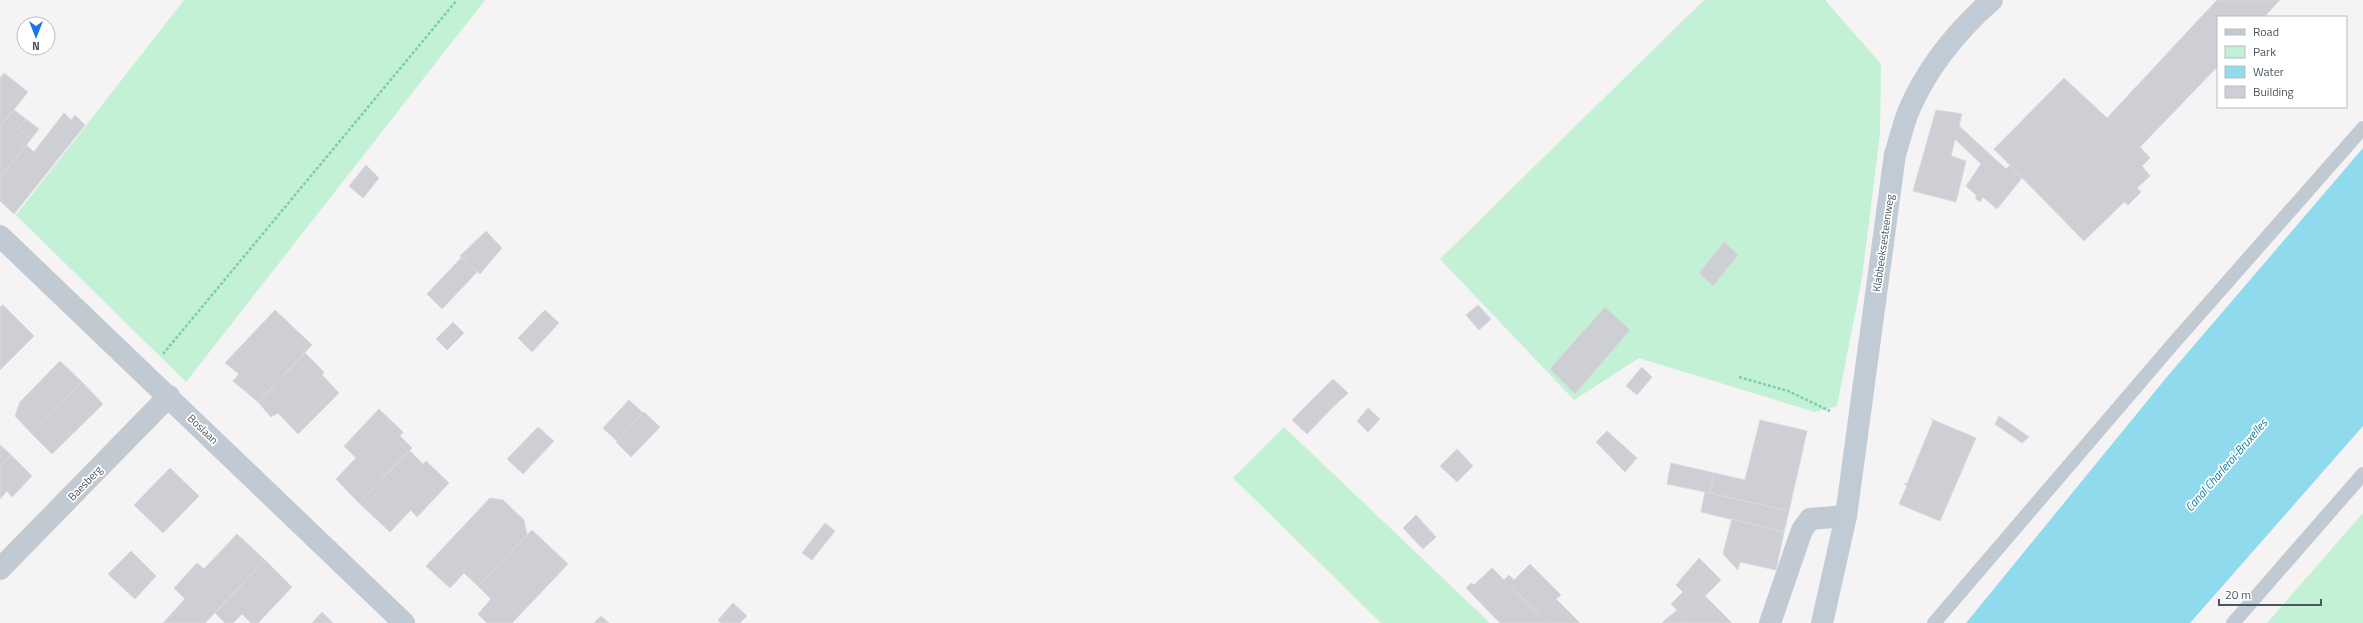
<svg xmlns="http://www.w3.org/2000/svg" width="2363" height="623" font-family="'Titillium Web',sans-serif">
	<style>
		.green { fill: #c3f1d5 }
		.water { fill: #90daee }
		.building { fill: #cdcfd5; stroke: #d7d9de }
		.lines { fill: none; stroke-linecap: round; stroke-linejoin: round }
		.path { stroke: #7ad0a6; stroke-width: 2.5; stroke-dasharray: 3 2; stroke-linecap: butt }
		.lane { stroke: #c1cad2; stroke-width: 14 }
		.street { stroke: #c1cad2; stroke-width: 22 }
		.secondary { stroke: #c1cbd6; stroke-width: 22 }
		.labels { text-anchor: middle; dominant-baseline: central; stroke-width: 3.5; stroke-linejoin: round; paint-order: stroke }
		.street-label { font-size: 11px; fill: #4a5661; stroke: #fff }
		.water-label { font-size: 12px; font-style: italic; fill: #0c7c9b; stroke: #fff }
	</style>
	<rect width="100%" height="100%" fill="#f5f3f3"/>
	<path class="green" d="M184 0H485L186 382 16 215Z
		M1704 0H1825L1881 64 1880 134 1862 278 1837 406 1815 412 1639 358 1574 400 1440 259Z
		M1284 427 1490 623H1381L1233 478Z
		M2363 513V623H2267Z"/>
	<path class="water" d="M2363 148V426L2190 623H1966L2166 378Z"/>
	<path class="building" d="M2217 0H2280L2264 17H2218V66L2140 147 2150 158 2142 166 2150 176 2137 188 2141 192 2128 205 2124 202 2084 241 1994 149 2064 78 2107 118Z
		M4 73 28 92 0 127V78Z
		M14 110 26 119 18 129 31 139 0 178V127Z
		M1936 110 1962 114 1959 126 2006 169 2010 165 2022 178 1997 209 1983 197 1980 202 1975 198 1977 196 1966 186 1981 164 1955 139 1951 156 1966 161 1956 202 1913 191Z
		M64 113 71 120 75 115 85 125 14 214 0 201V178L26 145 34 152Z
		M26 119 39 129 31 139 18 129Z
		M366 165 379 178 363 198 349 186Z
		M486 231 502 248 480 274 460 256Z
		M1724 242 1738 255 1713 286 1699 273Z
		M462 257 477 272 442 309 427 294Z
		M3 305 34 336 0 370V307Z
		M1478 305 1491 319 1479 330 1466 315Z
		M1605 307 1630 330 1575 394 1550 369Z
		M275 310 312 345 258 402 233 381 239 374 225 363Z
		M545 310 559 323 532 352 518 338Z
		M453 322 464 333 447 350 436 339Z
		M305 353 324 372 322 375 339 393 298 434 278 413 271 417 258 402Z
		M60 361 82 382 32 434 15 416 20 402Z
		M1642 367 1652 377 1637 395 1626 386Z
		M1333 379 1348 393 1332 408 1318 394Z
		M82 382 103 404 52 454 32 434Z
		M1318 394 1332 408 1307 434 1292 420Z
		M629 400 643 413 617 441 603 428Z
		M1368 408 1380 419 1368 432 1357 421Z
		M379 409 403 432 400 436 412 448 359 503 336 479 356 458 344 446Z
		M644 412 660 427 631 457 616 442Z
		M1999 416 2029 437 2022 443 1995 424Z
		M1931 419 1976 438 1940 521 1899 504 1907 486 1904 484H1907L1933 421Z
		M1760 420 1807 431 1789 511 1710 493 1714 473 1745 480Z
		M538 427 554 441 523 474 507 459Z
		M1607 431 1637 458 1625 472 1596 442Z
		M0 445 11 455 0 467Z
		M1457 449 1473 466 1457 482 1440 466Z
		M409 450 423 464 426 461 449 483 417 517 411 510 390 532 359 503Z
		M11 455 32 476 12 497 7 491 0 499V467Z
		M1671 463 1714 473 1710 493 1667 484Z
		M170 468 199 496 163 533 134 505Z
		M1705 492 1789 511 1784 532 1701 512Z
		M490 498 503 500 524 520 527 535 478 586 464 573 450 588 426 566Z
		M1416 515 1436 537 1423 549 1403 528Z
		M1732 519 1784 532 1776 570 1740 562 1738 570 1723 554Z
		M825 523 835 531 812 560 802 553Z
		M532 530 568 564 512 623H487L478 614 491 599 478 586Z
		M237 534 265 560 205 623H163L185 599 174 588 197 563 204 569Z
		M131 551 156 576 135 599 108 574Z
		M1699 558 1721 580 1705 596 1732 623H1690L1671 604 1683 592 1676 585Z
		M265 560 292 587 258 623H251L242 614 233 623H225L215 613Z
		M1530 564 1561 595 1556 599 1580 623H1548L1504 580 1509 575 1514 580Z
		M1492 568 1504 580 1548 623H1500L1466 588 1471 583 1474 585Z
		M733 603 747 616 740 623H721L718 620Z
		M1677 610 1690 623H1662L1665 620Z
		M322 612 333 623H312Z
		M601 616 609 623H594Z"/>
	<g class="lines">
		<path class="path" d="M163 354 457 0
			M1739 377 1788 391 1830 411"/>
		<path class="lane" d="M1934 623 2172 345 2363 128
			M2233 623 2363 474"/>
		<path class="street" d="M0 236 404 623
			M0 569 169 396
			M1770 623 1802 530 1810 519 1846 516"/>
		<path class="secondary" d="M1822 623 1846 516 1895 154C1900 140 1903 124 1909 110 1927 68 1958 30 1992 0"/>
	</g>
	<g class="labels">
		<g class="street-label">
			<text transform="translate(1883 243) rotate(-82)">Klabbeeksesteenweg</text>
			<text transform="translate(203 429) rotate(44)">Boslaan</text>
			<text transform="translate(85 483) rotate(-46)">Baesberg</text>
		</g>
		<g class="water-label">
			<text transform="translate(2226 465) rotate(-49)">Canal Charleroi-Bruxelles</text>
		</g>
	</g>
	<rect x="2217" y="16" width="130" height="92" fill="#ffffff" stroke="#b7bbc0"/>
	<rect x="2225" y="29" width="20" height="6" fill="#c1cbd6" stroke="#b7bbc0"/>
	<text x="2253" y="36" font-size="12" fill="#4a5661">Road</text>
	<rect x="2225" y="46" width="20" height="12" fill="#c3f1d5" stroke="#b7bbc0"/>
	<text x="2253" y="56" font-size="12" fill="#4a5661">Park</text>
	<rect x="2225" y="66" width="20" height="12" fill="#90daee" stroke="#b7bbc0"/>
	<text x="2253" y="76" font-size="12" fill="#4a5661">Water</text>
	<rect x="2225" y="86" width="20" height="12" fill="#cdcfd5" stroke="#b7bbc0"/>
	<text x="2253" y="96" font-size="12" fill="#4a5661">Building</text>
	<g transform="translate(36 36) rotate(180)"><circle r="19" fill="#ffffff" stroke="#b7bbc0"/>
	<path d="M0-3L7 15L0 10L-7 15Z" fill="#1a73e8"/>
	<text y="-6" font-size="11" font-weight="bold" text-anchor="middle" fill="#4a5661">N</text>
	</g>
	<path d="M2219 599v6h102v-6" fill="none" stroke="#4a5661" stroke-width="2"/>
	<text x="2225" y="599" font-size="12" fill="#4a5661" stroke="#ffffff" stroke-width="3" paint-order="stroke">20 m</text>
</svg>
